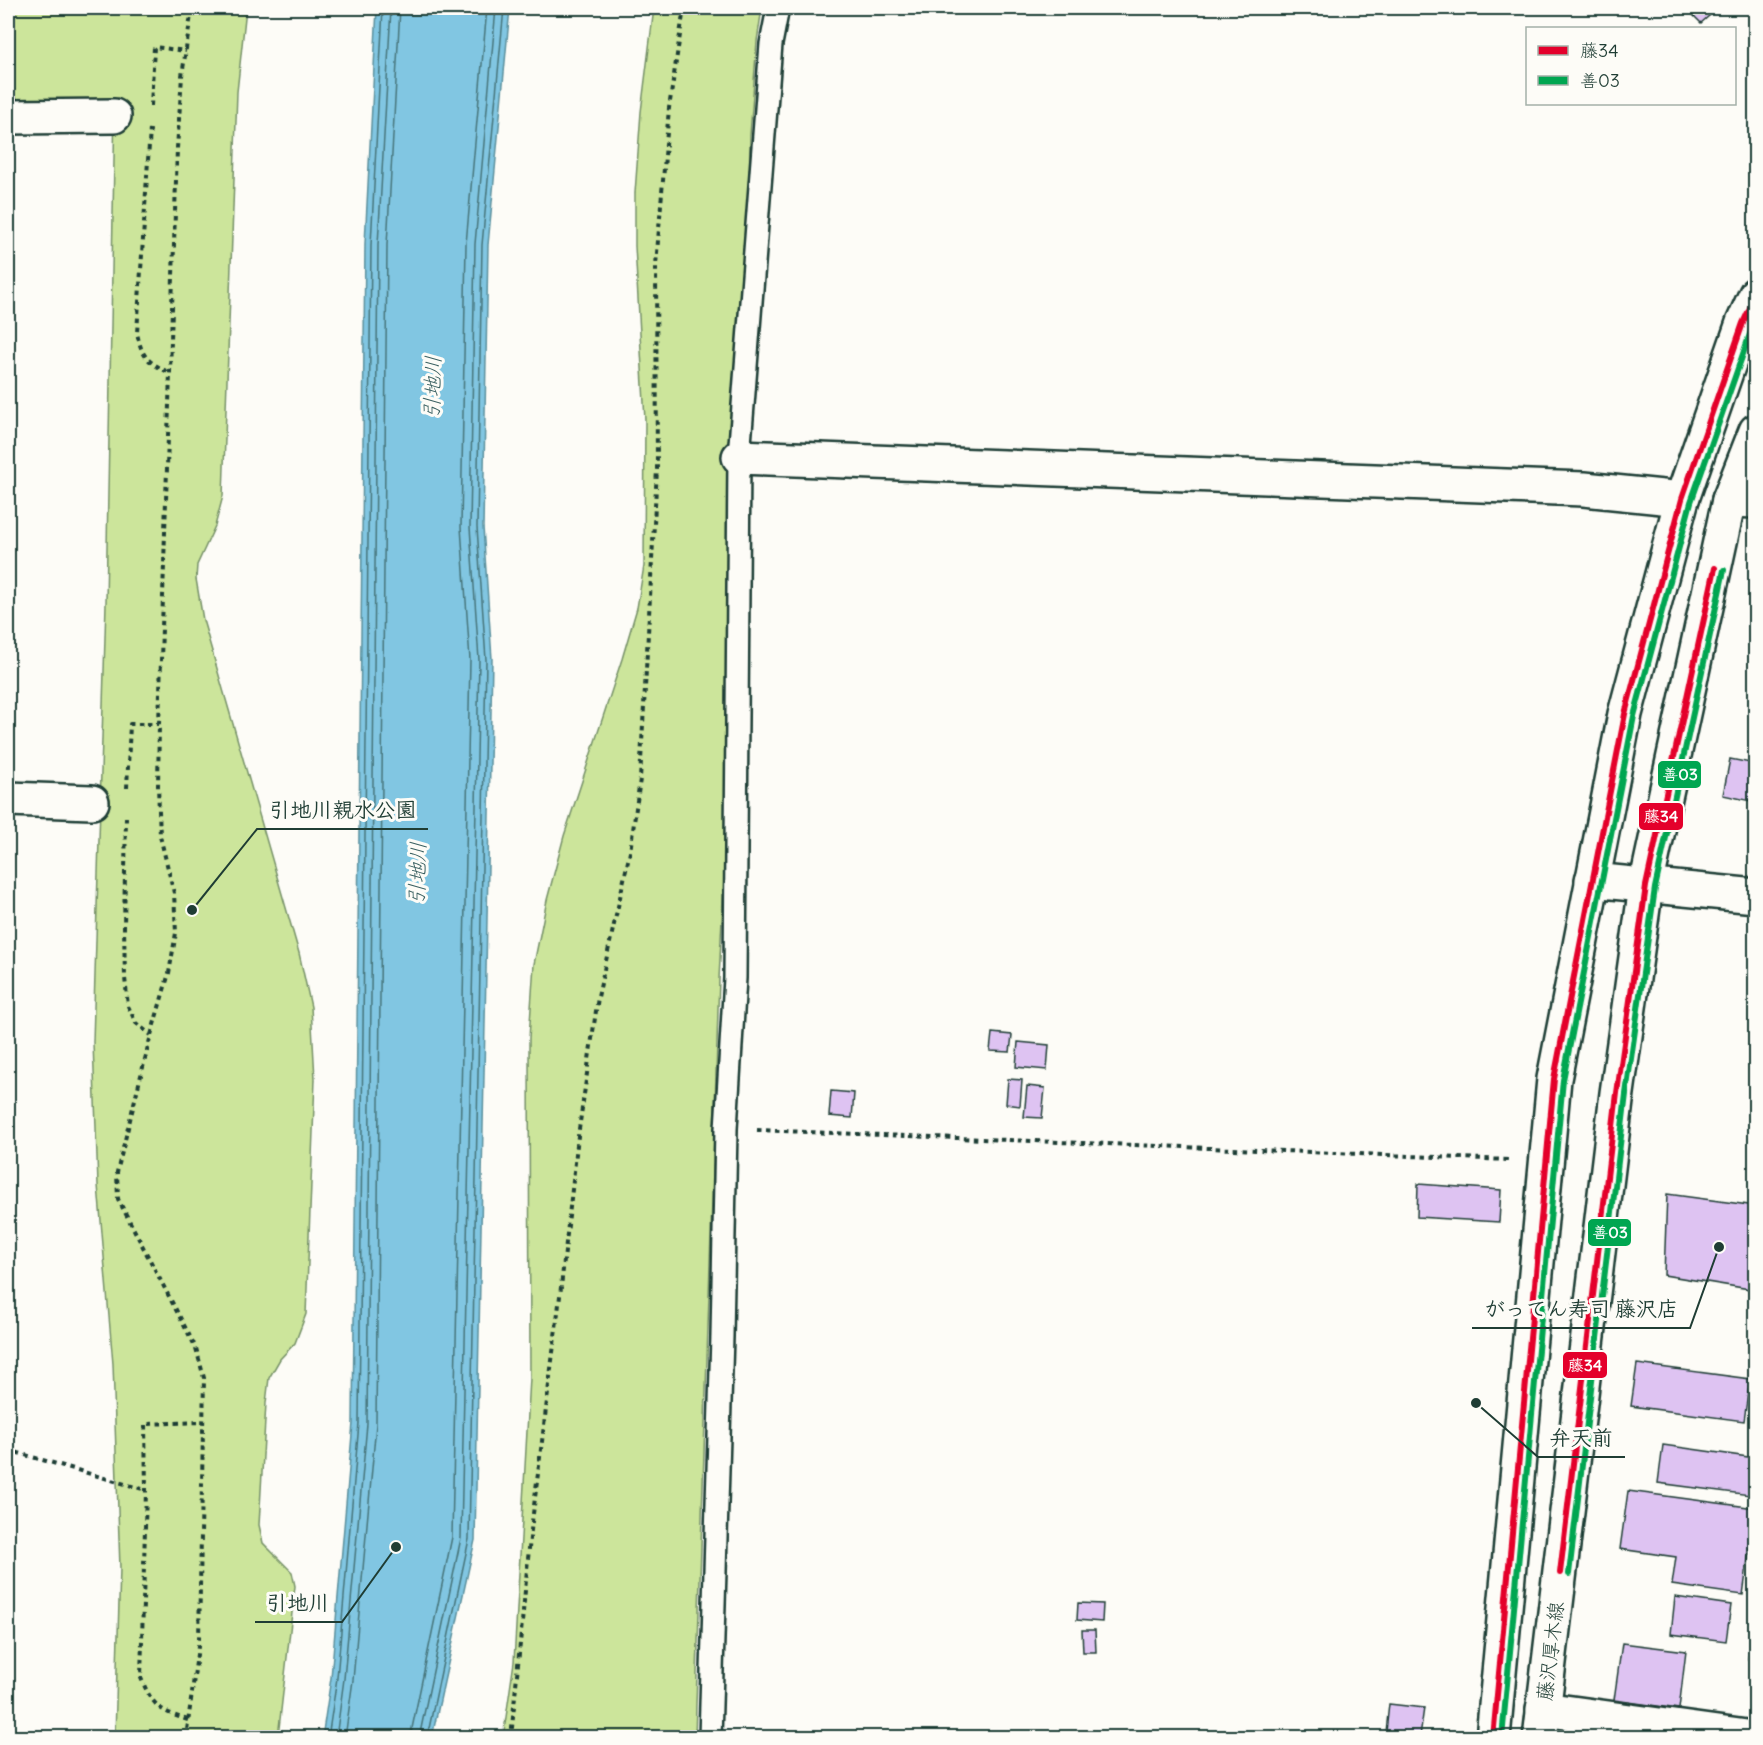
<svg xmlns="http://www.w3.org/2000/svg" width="1763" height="1745" font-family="Delius,'Klee One',sans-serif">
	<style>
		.green { fill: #cce59b; stroke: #769168; stroke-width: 1.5 }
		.water { fill: #81c6e2; stroke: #5a8f9c; stroke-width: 1.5 }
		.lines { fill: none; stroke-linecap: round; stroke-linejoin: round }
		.shore { stroke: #46747a; stroke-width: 1.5 }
		.building { fill: #dec3f2; stroke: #1f3d34; stroke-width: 1.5 }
		.lane-casing { stroke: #1f3d34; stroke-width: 26 }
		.street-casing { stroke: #1f3d34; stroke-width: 38 }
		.secondary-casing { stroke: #1f3d34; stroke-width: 38 }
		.primary-casing { stroke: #1f3d34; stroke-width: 38 }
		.path { stroke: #1f3d34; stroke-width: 4; stroke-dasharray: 4.5 4.5; stroke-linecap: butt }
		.lane { stroke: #fdfcf7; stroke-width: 21 }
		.street { stroke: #fdfcf7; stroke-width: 33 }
		.secondary { stroke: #fdfcf7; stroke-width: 33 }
		.primary { stroke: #fdfcf7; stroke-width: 33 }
		.bus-1-casing { stroke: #fdfcf7; stroke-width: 10 }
		.bus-2-casing { stroke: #fdfcf7; stroke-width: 10 }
		.bus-1 { stroke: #e4002b; stroke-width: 6 }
		.bus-2 { stroke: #00a651; stroke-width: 6 }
		.labels { text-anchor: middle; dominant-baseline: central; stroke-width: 6; stroke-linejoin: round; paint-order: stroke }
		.street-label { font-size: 20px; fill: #1f3d34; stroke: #fdfcf7 }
		.water-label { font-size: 21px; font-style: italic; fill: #385f60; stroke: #fdfcf7 }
		.leader { fill: none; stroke: #1f3d34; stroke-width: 2 }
		.callout-dot { fill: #1f3d34; stroke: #fdfcf7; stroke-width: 2 }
		.callout-label { font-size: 21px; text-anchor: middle; font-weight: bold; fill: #1f3d34; stroke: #fdfcf7; stroke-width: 6; stroke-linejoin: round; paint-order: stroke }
		.line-badge { stroke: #fdfcf7; stroke-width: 2 }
		.badge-label { font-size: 16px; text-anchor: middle; font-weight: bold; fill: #fff }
	</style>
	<rect width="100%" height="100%" fill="#fdfcf7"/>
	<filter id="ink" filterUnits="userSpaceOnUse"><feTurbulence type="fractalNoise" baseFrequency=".0167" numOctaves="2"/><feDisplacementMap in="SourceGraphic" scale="12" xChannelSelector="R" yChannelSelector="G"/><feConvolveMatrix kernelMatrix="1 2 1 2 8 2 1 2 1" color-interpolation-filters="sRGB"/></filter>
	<g filter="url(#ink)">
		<path class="green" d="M8 8H246L237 92 223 496 215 526 197 565 196 579 203 620 299 953 311 1007 315 1079 306 1314 295 1343 280 1359 269 1378 266 1403 259 1525 263 1543 292 1572 295 1586 278 1737H115L120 1568 113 1364 98 1185 93 1042 106 604 115 104H8Z
			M654 8H762L757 41 750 135 746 378 737 617 719 979 695 1737 503 1738 514 1662 530 1378 529 1038 534 964 547 900 564 836 622 659 637 608 644 566 645 420 635 246V193L641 112Z"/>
		<path class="water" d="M377 8H510L488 245 483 527 492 659 475 1540 432 1737 322 1738 331 1678 353 1423 365 244Z"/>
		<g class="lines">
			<path class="shore" d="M328 1738 337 1678 359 1423 371 245 383 8
				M336 1738 344 1679 367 1424 378 245 391 8
				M345 1738 353 1680 376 1424 387 245 400 8
				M410 1738 452 1537 470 660 461 527 466 244 487 8
				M419 1738 461 1538 479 660 470 527 475 244 496 8
				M427 1738 469 1539 486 660 477 527 482 245 504 8"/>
		</g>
		<path class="building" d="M1686 8H1718L1701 23Z
			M1730 759 1756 764V802L1723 795Z
			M992 1033 1012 1035 1010 1052 990 1051Z
			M1018 1042 1049 1045 1047 1070 1016 1067Z
			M1008 1079 1022 1080 1020 1106 1006 1104Z
			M1027 1086 1045 1088 1042 1118 1024 1117Z
			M831 1091 854 1093 852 1118 829 1116Z
			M1418 1184 1501 1190 1499 1222 1417 1217Z
			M1667 1194 1756 1206V1290L1664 1275Z
			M1637 1364 1750 1379 1744 1421 1631 1406Z
			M1663 1445 1755 1458 1750 1495 1658 1483Z
			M1628 1491 1755 1508 1743 1595 1672 1585 1676 1557 1620 1549Z
			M1675 1597 1731 1605 1726 1641 1671 1634Z
			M1078 1603 1103 1604 1102 1622 1077 1620Z
			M1753 1618H1756V1660L1748 1659Z
			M1082 1630H1095L1096 1652H1083Z
			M1622 1643 1686 1651 1679 1709 1614 1700Z
			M1389 1704 1424 1708 1420 1736 1386 1732Z"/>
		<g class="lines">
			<g class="lane-casing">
				<path id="lane" d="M710 1738 722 1336 726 1129 735 978 739 457 771 44 778 8"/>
			</g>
			<g class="street-casing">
				<path id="street" d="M8 117 114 116
					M739 457 1584 489 1682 499
					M1729 500 1756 501
					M8 799 92 802
					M1543 1709 1754 1738"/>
			</g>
			<g class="secondary-casing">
				<path id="secondary" d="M1592 880 1756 896"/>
			</g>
			<g class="primary-casing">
				<path id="primary" d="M1493 1738 1554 1079 1625 714 1682 499 1743 323 1756 294
					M1540 1738 1617 1093 1646 886 1729 500 1756 431"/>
			</g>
			<path class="path" d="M151 106 154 47 186 51
				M150 129 137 333C142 358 148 362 170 373
				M127 788 130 724H159
				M126 817 124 927 125 978 128 1006 136 1023 151 1035
				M757 1130 1510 1160
				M8 1450 146 1490
				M188 1720C160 1711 153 1707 141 1678L146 1490 145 1424 204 1422
				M186 1738 199 1639 204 1378 196 1348 118 1199 117 1172 151 1035 169 973 176 933 174 893 160 836 158 786 159 724 177 148 182 76 192 8
				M511 1738 530 1538 560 1296 578 1136 598 997 630 852 640 779 657 469 656 265 669 108 684 8"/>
			<use href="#lane" class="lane"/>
			<use href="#street" class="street"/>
			<use href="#secondary" class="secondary"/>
			<use href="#primary" class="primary"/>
			<g class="bus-1-casing">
				<path id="bus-1" d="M1560 1573 1617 1093 1646 886 1715 568
					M1493 1738 1554 1079 1625 714 1682 499 1743 323 1756 295"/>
			</g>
			<g class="bus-2-casing">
				<path id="bus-2" d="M1569 1574 1626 1094 1655 888 1724 570
					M1502 1738 1563 1080 1634 716 1691 502 1756 317"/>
			</g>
			<use href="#bus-1" class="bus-1"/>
			<use href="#bus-2" class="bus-2"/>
		</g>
	</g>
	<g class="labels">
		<g class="street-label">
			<text transform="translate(1550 1651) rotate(-83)">藤沢厚木線</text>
		</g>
		<g class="water-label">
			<text transform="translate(432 387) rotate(-88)">引地川</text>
			<text transform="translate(417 873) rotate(-88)">引地川</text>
		</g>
	</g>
	<path class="leader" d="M192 910L257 829H428M1719 1247L1690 1328H1472M1476 1403L1538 1457H1625M396 1547L342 1622H255"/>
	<g class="callout-dot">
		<circle cx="192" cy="910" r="6"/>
		<circle cx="1719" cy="1247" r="6"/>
		<circle cx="1476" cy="1403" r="6"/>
		<circle cx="396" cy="1547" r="6"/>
	</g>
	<g class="callout-label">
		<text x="343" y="817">引地川親水公園</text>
		<text x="1581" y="1316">がってん寿司 藤沢店</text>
		<text x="1581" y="1445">弁天前</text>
		<text x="298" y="1610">引地川</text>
	</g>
	<g class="line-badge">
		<rect x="1657" y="760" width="45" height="29" rx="6" fill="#00a651"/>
		<rect x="1638" y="802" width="46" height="29" rx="6" fill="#e4002b"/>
		<rect x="1587" y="1218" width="45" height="29" rx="6" fill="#00a651"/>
		<rect x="1562" y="1351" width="46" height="28" rx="6" fill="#e4002b"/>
	</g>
	<g class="badge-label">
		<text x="1680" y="780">善03</text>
		<text x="1661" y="822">藤34</text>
		<text x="1610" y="1238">善03</text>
		<text x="1585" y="1371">藤34</text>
	</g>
	<rect width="1763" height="1745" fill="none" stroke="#fdfcf7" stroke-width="30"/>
	<rect x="15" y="15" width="1733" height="1715" fill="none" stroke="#1f3d34" stroke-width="2" filter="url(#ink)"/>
	<rect x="1526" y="27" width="210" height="78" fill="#fdfcf7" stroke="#a4b0a9" stroke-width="1.5"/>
	<rect x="1538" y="46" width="30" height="9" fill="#e4002b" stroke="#a4b0a9" stroke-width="1.5"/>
	<text x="1580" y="57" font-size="18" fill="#1f3d34">藤34</text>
	<rect x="1538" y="76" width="30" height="9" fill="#00a651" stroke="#a4b0a9" stroke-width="1.5"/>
	<text x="1580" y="87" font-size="18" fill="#1f3d34">善03</text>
</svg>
